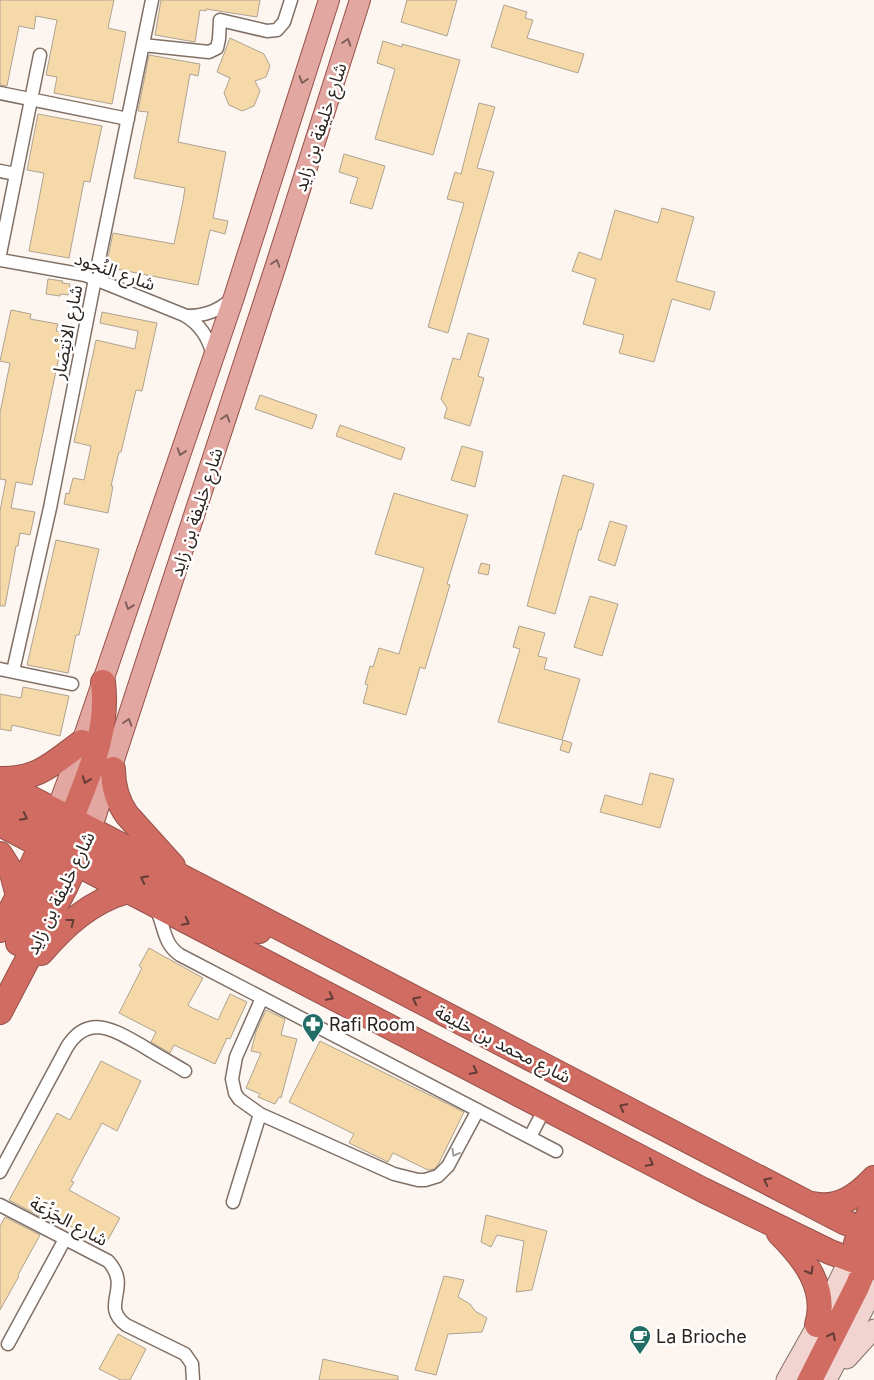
<svg xmlns="http://www.w3.org/2000/svg" width="874" height="1380" font-family="Inter,'Noto Sans Arabic',sans-serif">
	<style>
		.building { fill: #f6d9a8; stroke: #aea392 }
		.lines { fill: none; stroke-linecap: round; stroke-linejoin: round }
		.street-casing { stroke: #817065; stroke-width: 15 }
		.secondary-casing { stroke: #817065; stroke-width: 21 }
		.primary-casing { stroke: #96524b; stroke-width: 22 }
		.highway-casing { stroke: #96524b; stroke-width: 26 }
		.street { stroke: #fff; stroke-width: 12 }
		.secondary { stroke: #f1d3d0; stroke-width: 19 }
		.primary { stroke: #e3a7a1; stroke-width: 20 }
		.highway { stroke: #d06c62; stroke-width: 24 }
		.oneway { stroke: #7d5e5a }
		.oneway2 { stroke: #643d36 }
		.oneway3 { stroke: #9f9c9a }
		.labels { text-anchor: middle; dominant-baseline: central; stroke-width: 5; stroke-linejoin: round; paint-order: stroke }
		.street-label { font-size: 18px; fill: #2a231f; stroke: #fff }
		.poi-label { font-size: 18px; fill: #2a231f; stroke: #fff; text-anchor: start }
	</style>
	<rect width="100%" height="100%" fill="#fdf5f0"/>
	<path class="building" d="M0 0H114L108 28 126 32 112 104 54 93 57 77 46 75 57 20 36 16 34 29 19 26 7 86 0 85Z
		M161 0H260L257 17 206 9V11L200 10 195 42 155 35Z
		M407 0H457L447 36 401 22Z
		M504 5 527 12 525 18 533 20 527 38 584 54 578 73 491 47Z
		M230 38 264 54 270 66 266 77 255 81 260 91 254 106 242 111 229 105 224 93 230 78 217 72Z
		M383 41 402 47V44L460 60 433 155 375 139 395 69 377 63Z
		M149 55 200 64 198 76 190 74 178 142 226 152 213 218 228 221 225 234 210 230 198 285 106 267 113 233 174 244 183 201 185 188 134 178 148 112 138 111Z
		M479 103 495 107 477 168 494 172 448 333 428 327 464 203 447 199 455 172 461 174Z
		M38 114 102 126 90 182 84 181 69 258 29 251 44 173 27 170Z
		M344 154 385 166 372 209 350 203 358 178 339 172Z
		M662 208 694 217 676 281 715 292 710 310 672 299 654 362 619 353 624 335 583 324 596 279 572 271 579 252 601 260 615 210 658 223Z
		M48 279 63 281 62 283 70 284 68 295 61 294 60 296 46 294Z
		M11 310 31 314 30 319 58 324 56 331 64 333 32 485 16 482 11 508 35 512 30 535 20 533 18 546H16L5 606H0V511L6 480 0 479V413L10 363 0 361Z
		M102 312 157 323 142 391 136 390 121 452H119L111 486H113L108 513 64 504 66 493 69 494 73 478 84 480 91 446 74 442 96 340 135 349 138 331 100 323Z
		M468 333 489 339 478 376 484 378 470 426 444 418 447 408 441 399 453 358 460 360Z
		M260 395 317 415 312 429 255 409Z
		M340 425 405 448 401 460 336 436Z
		M462 446 483 452 475 487 451 480Z
		M563 475 594 484 581 530 579 529 555 614 527 606Z
		M394 493 468 515 447 584 450 585 425 669 420 667 406 715 363 703 368 685 365 684 370 666 373 667 379 648 399 654 424 568 375 554Z
		M610 521 627 526 615 566 598 560Z
		M56 540 99 549 79 635H76L68 673 27 665Z
		M481 563 490 565 488 575 478 573Z
		M590 596 618 604 602 656 574 647Z
		M519 626 545 633 538 656 547 658 544 669 580 679 562 740 498 722 520 649 513 647Z
		M23 687 69 696 60 736 12 725 11 731 0 729V694L21 698Z
		M563 740 572 743 569 753 560 750Z
		M650 773 674 779 660 828 600 812 605 795 642 805Z
		M149 948 203 978 188 1005 190 1007 218 1020 230 994 247 1002 230 1039 227 1038 215 1064 174 1045 170 1053 151 1042 156 1032 119 1013 142 968 139 966Z
		M266 1010 285 1019 281 1035 297 1039 281 1098 279 1097 275 1104 258 1097 260 1094 246 1088 261 1053 251 1051 256 1032Z
		M320 1041 464 1112 438 1165 434 1169 428 1170 393 1153 388 1162 349 1143 354 1134 289 1102Z
		M101 1061 141 1081 117 1131 102 1123 71 1181 74 1182 69 1190 120 1218 105 1245 55 1218 52 1223 9 1200 57 1113 70 1120Z
		M486 1215 547 1231 532 1290 516 1292 524 1241 497 1235 491 1247 481 1242Z
		M5 1217 40 1235 18 1275 19 1276 0 1310V1226Z
		M444 1276 464 1280 458 1297 470 1304 475 1311 487 1318 482 1332 448 1334 436 1375 415 1370Z
		M118 1334 146 1349 130 1380H121L99 1369Z
		M323 1359 398 1376V1380H319Z"/>
	<g class="lines">
		<g class="street-casing">
			<path id="street" d="M143 45 209 52 217 48 219 39 220 20 267 31 277 30 284 22 291 0
				M0 93 128 119
				M0 171 16 174
				M0 254 40 55
				M0 260 85 275 184 315C200 324 209 338 213 356
				M186 316C205 316 218 311 232 299
				M0 669 72 684
				M13 671 50 508 95 279 152 0
				M155 907C165 924 162 943 180 955L556 1151
				M262 998 236 1057 232 1079 235 1093 239 1099 260 1114 394 1174 418 1180H425L438 1176 448 1166 478 1110
				M530 1137 545 1108
				M0 1172 67 1047C88 1013 114 1030 141 1045 155 1054 170 1062 185 1071
				M233 1202 260 1114
				M0 1205 108 1261C133 1288 99 1305 126 1325L185 1354 192 1364 193 1380
				M8 1344 65 1239"/>
		</g>
		<g class="secondary-casing">
			<path id="secondary" d="M847 1359 874 1329
				M786 1380 817 1325 849 1259
				M827 1380 874 1289"/>
		</g>
		<g class="primary-casing">
			<path id="primary" d="M56 812 82 742 234 297 329 0
				M91 830 276 265 360 0"/>
		</g>
		<g class="highway-casing">
			<path id="highway" d="M113 769C113 786 117 801 127 815L173 866
				M0 779C39 780 53 763 82 742
				M0 782 844 1222 874 1233
				M0 805 48 829 62 831
				M0 824 703 1190 830 1252 874 1268
				M71 834V820C89 773 109 733 103 682
				M64 847 82 850 106 860 239 926 259 931
				M0 854 12 873 18 896
				M0 930 18 896 56 812
				M18 943 60 856 61 841
				M41 953C65 925 90 902 127 891
				M0 1012 65 888 82 851
				M812 1204C838 1210 857 1196 874 1178
				M779 1233C804 1258 828 1288 817 1325
				M856 1243 874 1202
				M810 1380 857 1287 866 1265 867 1250"/>
		</g>
		<use href="#street" class="street"/>
		<use href="#secondary" class="secondary"/>
		<use href="#primary" class="primary"/>
		<use href="#highway" class="highway"/>
	</g>
	<defs><path id="oneway-chevron" d="M-2-3.5L2.5 0L-2 3.5" fill="none" stroke-width="1.6" stroke-linecap="round" stroke-linejoin="round" transform="scale(1.25)"/></defs>
	<g class="oneway">
		<use href="#oneway-chevron" transform="translate(347 42) rotate(-72)"/>
		<use href="#oneway-chevron" transform="translate(303 80) rotate(108)"/>
		<use href="#oneway-chevron" transform="translate(276 263) rotate(-72)"/>
		<use href="#oneway-chevron" transform="translate(226 418) rotate(-72)"/>
		<use href="#oneway-chevron" transform="translate(181 452) rotate(109)"/>
		<use href="#oneway-chevron" transform="translate(129 606) rotate(109)"/>
		<use href="#oneway-chevron" transform="translate(128 722) rotate(-72)"/>
	</g>
	<g class="oneway2">
		<use href="#oneway-chevron" transform="translate(86 780) rotate(110)"/>
		<use href="#oneway-chevron" transform="translate(24 817) rotate(27)"/>
		<use href="#oneway-chevron" transform="translate(144 879) rotate(-153)"/>
		<use href="#oneway-chevron" transform="translate(71 922) rotate(-38)"/>
		<use href="#oneway-chevron" transform="translate(186 922) rotate(27)"/>
		<use href="#oneway-chevron" transform="translate(330 997) rotate(27)"/>
		<use href="#oneway-chevron" transform="translate(416 1000) rotate(-153)"/>
		<use href="#oneway-chevron" transform="translate(474 1071) rotate(27)"/>
		<use href="#oneway-chevron" transform="translate(623 1107) rotate(-153)"/>
		<use href="#oneway-chevron" transform="translate(650 1163) rotate(28)"/>
		<use href="#oneway-chevron" transform="translate(767 1181) rotate(-153)"/>
		<use href="#oneway-chevron" transform="translate(810 1271) rotate(60)"/>
		<use href="#oneway-chevron" transform="translate(832 1336) rotate(-63)"/>
	</g>
	<use class="oneway3" href="#oneway-chevron" transform="translate(455 1153) rotate(119)"/>
	<defs>
		<g id="pharmacy-pin" transform="scale(1.125)"><path d="M0 17L-7.5 6A9.5 9.5 0 1 1 7.5 6Z" fill="#226c66" stroke="#fff"/><path d="M-2-6h4v4h4v4h-4v4h-4v-4h-4v-4h4Z" fill="#fff"/></g>
		<g id="cafe-pin" transform="scale(1.125)"><path d="M0 17L-7.5 6A9.5 9.5 0 1 1 7.5 6Z" fill="#226c66" stroke="#fff"/><path d="M-5.5-4.5H6V0H3Q3 3.5 0 3.5H-2.5Q-5.5 3.5-5.5 0ZM3-3.2v2h1.7v-2ZM-6 4.5H4V6H-6Z" fill="#fff"/></g>
	</defs>
	<g fill-rule="evenodd">
		<use href="#pharmacy-pin" x="313" y="1024"/>
		<use href="#cafe-pin" x="640" y="1336"/>
	</g>
	<g class="labels">
		<g class="street-label">
			<text transform="translate(320 127) rotate(-72)">شارع خليفة بن زايد</text>
			<text transform="translate(115 271) rotate(19)">شارع النُجود</text>
			<text transform="translate(67 332) rotate(-79)">شارع الانْتِصَار</text>
			<text transform="translate(196 512) rotate(-72)">شارع خليفة بن زايد</text>
			<text transform="translate(60 893) rotate(-64)">شارع خليفة بن زايد</text>
			<text transform="translate(503 1044) rotate(27)">شارع محمد بن خليفة</text>
			<text transform="translate(69 1221) rotate(28)">شارع الجَزْعَة</text>
		</g>
		<g class="poi-label">
			<text x="329" y="1024">Rafi Room</text>
			<text x="656" y="1336">La Brioche</text>
		</g>
	</g>
</svg>
